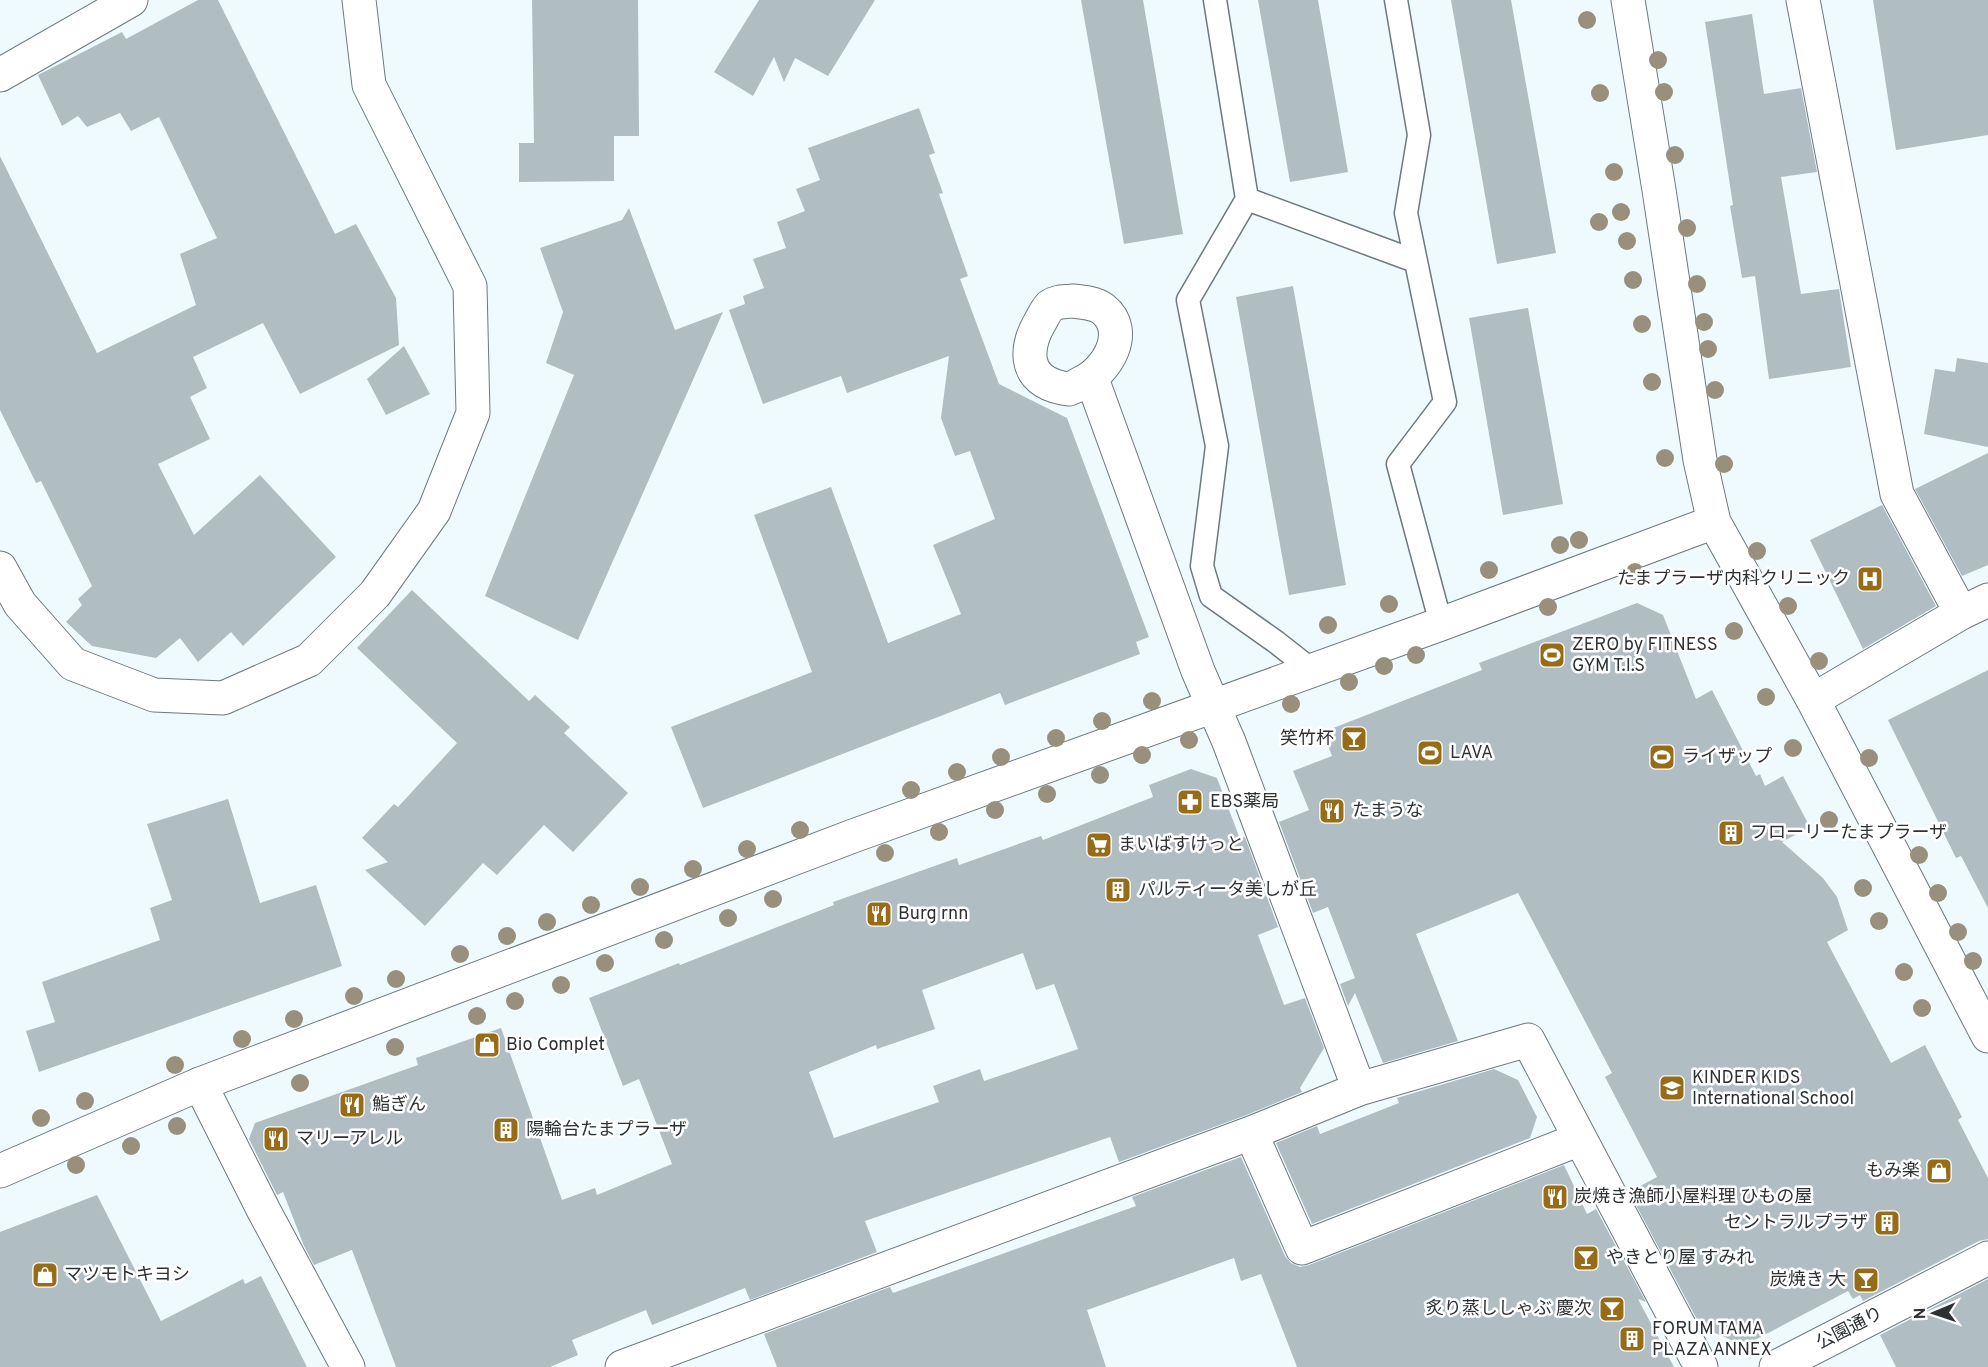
<svg xmlns="http://www.w3.org/2000/svg" width="1988" height="1367" font-family="Overpass,'Noto Sans JP',sans-serif">
	<style>
		.building { fill: #b0bec3; fill-rule: evenodd }
		.lines { fill: none; stroke-linecap: round; stroke-linejoin: round }
		.service-casing { stroke: #6c797d; stroke-width: 25 }
		.minor-casing { stroke: #6c797d; stroke-width: 35 }
		.tertiary-casing { stroke: #6c797d; stroke-width: 35 }
		.service { stroke: #fff; stroke-width: 22 }
		.minor { stroke: #fff; stroke-width: 33 }
		.tertiary { stroke: #fff; stroke-width: 33 }
		.tree { fill: #98907c }
		.labels { text-anchor: middle; dominant-baseline: central; stroke-width: 5; stroke-linejoin: round; paint-order: stroke }
		.poi-label { font-size: 18px; fill: #2c3234; stroke: #fff; text-anchor: start }
		.street-label { font-size: 18px; fill: #2c3234; stroke: #fff }
	</style>
	<rect width="100%" height="100%" fill="#eefafe"/>
	<path class="building" d="M198 0H218L335 234 356 224 396 298 399 345 300 394 263 323 193 357 207 388 190 397 210 439 158 464 194 535 260 475 336 557 243 646 231 632 198 662 180 638 156 658 92 646 66 622 82 605 78 599 92 586 41 481 36 483 0 410V156L97 353 196 305 180 254 217 238 159 117 131 131 120 113 87 127 78 116 62 126 38 75 122 32 126 39Z
		M532 0H638L639 136H614V181L519 182V143H534Z
		M759 0H875L828 76 795 58 784 82 774 57 753 96 714 72Z
		M1081 0H1143L1183 234 1124 244Z
		M1258 0H1318L1348 172 1290 182Z
		M1451 0H1511L1556 253 1497 264Z
		M1873 0H1988V135L1896 150Z
		M1752 14 1764 94 1801 88 1817 172 1781 177 1801 294 1839 289 1851 367 1769 379 1755 276 1742 278 1730 206 1733 205 1705 22Z
		M919 108 935 153 929 155 943 193 939 194 968 276 960 279 999 384 1067 418 1149 637 1136 642 1140 654 1005 705 1000 693 703 808 671 727 812 672 754 515 831 487 888 643 961 614 933 545 995 519 970 451 955 456 941 418 949 356 847 393 841 376 763 404 729 310 745 304 743 296 764 288 753 259 786 248 777 222 805 211 796 189 820 180 808 148Z
		M629 208 675 330 723 312 578 640 485 596 574 375 546 363 563 312 540 248 622 220Z
		M1293 286 1346 585 1289 595 1236 297Z
		M1528 308 1563 504 1503 515 1469 318Z
		M404 346 430 394 386 415 367 379Z
		M1957 358 1988 363V447L1924 434 1935 369 1955 372Z
		M1988 453V565L1962 576 1915 489Z
		M1882 505 1936 606 1863 649 1810 540Z
		M412 590 529 701 535 695 570 727 564 733 628 793 573 852 544 825 497 875 483 863 425 926 365 870 388 862 362 838 394 804 398 807 457 743 357 648Z
		M1637 603 1663 615 1696 699 1712 690 1756 776 1760 774 1765 786 1783 776 1810 827 1782 842 1823 878 1837 897 1848 930 1827 942 1891 1063 1925 1045 1962 1117 1958 1120 1988 1178V1239L1979 1241 1863 1301 1860 1295 1853 1299 1848 1291 1753 1341 1736 1342 1701 1327 1629 1192 1657 1177 1605 1077 1612 1073 1518 893 1416 934 1458 1041 1383 1063 1355 993 1348 1006 1340 984 1355 978 1328 907 1313 913 1279 822 1309 810 1293 771 1332 756 1323 732 1482 670 1479 663Z
		M1988 670V908L1961 856 1956 858 1888 720Z
		M1191 769 1217 778 1240 839 1245 837 1278 927 1258 935 1284 1005 1305 998 1324 1048 1300 1088 1302 1092 1244 1116 1119 1162 1110 1137 865 1221 877 1252 750 1300 745 1288 652 1325 646 1310 572 1340 578 1355 550 1367H396L352 1250 314 1265 304 1246 283 1192 277 1195 249 1139 255 1123 418 1065 416 1058 501 1028 562 1200 595 1188 597 1195 672 1164 639 1079 623 1086 589 998 679 963 680 965 834 905 833 902 957 858 959 865 1041 836 1043 840 1153 797 1149 785ZM1023 953 1036 990 1054 984 1078 1049 984 1081 980 1069 933 1086 939 1102 834 1138 809 1072 876 1045 877 1049 935 1029 922 990Z
		M228 799 260 903 316 885 342 966 39 1072 26 1031 55 1022 42 982 160 940 150 908 172 900 147 824Z
		M1494 1069 1518 1080 1537 1117 1530 1138 1312 1224 1276 1143 1317 1126 1320 1134 1399 1103 1397 1098Z
		M1241 1157 1285 1256 1291 1263 1300 1267 1309 1265 1564 1165 1587 1214 1596 1209 1646 1302 1638 1299 1674 1367H1297L1261 1274 1241 1281 1234 1258 1087 1310 1106 1367H777L764 1334 890 1287 893 1293 1136 1206 1132 1197Z
		M97 1195 161 1321 243 1279 245 1284 261 1276 307 1367H0V1232Z
		M1988 1279V1367H1896L1880 1335Z"/>
	<g class="lines">
		<g class="service-casing">
			<path id="service" d="M1215 0 1247 199 1188 300 1217 446 1202 566 1211 596 1276 642 1313 671
				M1396 0 1419 135 1406 213 1445 402 1398 464 1441 624
				M1247 199 1415 261"/>
		</g>
		<g class="minor-casing">
			<path id="minor" d="M1803 0 1897 494 1961 613
				M0 75 131 0
				M1072 301C1083 302 1095 303 1103 309 1131 331 1107 372 1081 383 1078 385 1072 388 1069 389 1065 389 1059 387 1055 386 1023 376 1026 346 1040 322 1043 317 1046 310 1050 306 1057 301 1064 302 1072 301Z
				M0 568 20 604 73 664 154 695 223 698 309 660 375 594 434 511 473 413 470 286 369 85 359 0
				M1813 700 1961 613 1988 600
				M200 1084 264 1211 348 1367
				M1359 1089 1528 1040 1701 1367
				M1251 1133 1302 1248 1580 1139
				M622 1367 1251 1133 1359 1089 1229 742 1198 671 1092 379
				M1776 1367 1988 1258"/>
		</g>
		<g class="tertiary-casing">
			<path id="tertiary" d="M1628 0 1659 190 1700 460 1714 522 1813 700 1988 1036
				M0 1171 200 1084 853 836 1441 624 1714 522"/>
		</g>
		<use href="#service" class="service"/>
		<use href="#minor" class="minor"/>
		<use href="#tertiary" class="tertiary"/>
	</g>
	<g class="tree">
		<circle cx="1587" cy="20" r="9"/>
		<circle cx="1658" cy="60" r="9"/>
		<circle cx="1664" cy="92" r="9"/>
		<circle cx="1600" cy="93" r="9"/>
		<circle cx="1675" cy="155" r="9"/>
		<circle cx="1614" cy="172" r="9"/>
		<circle cx="1621" cy="212" r="9"/>
		<circle cx="1599" cy="222" r="9"/>
		<circle cx="1687" cy="228" r="9"/>
		<circle cx="1627" cy="241" r="9"/>
		<circle cx="1633" cy="280" r="9"/>
		<circle cx="1697" cy="284" r="9"/>
		<circle cx="1704" cy="322" r="9"/>
		<circle cx="1642" cy="324" r="9"/>
		<circle cx="1708" cy="349" r="9"/>
		<circle cx="1652" cy="382" r="9"/>
		<circle cx="1715" cy="390" r="9"/>
		<circle cx="1665" cy="458" r="9"/>
		<circle cx="1724" cy="464" r="9"/>
		<circle cx="1579" cy="540" r="9"/>
		<circle cx="1560" cy="545" r="9"/>
		<circle cx="1757" cy="551" r="9"/>
		<circle cx="1489" cy="570" r="9"/>
		<circle cx="1635" cy="572" r="9"/>
		<circle cx="1389" cy="604" r="9"/>
		<circle cx="1788" cy="606" r="9"/>
		<circle cx="1548" cy="607" r="9"/>
		<circle cx="1328" cy="625" r="9"/>
		<circle cx="1734" cy="631" r="9"/>
		<circle cx="1416" cy="655" r="9"/>
		<circle cx="1819" cy="661" r="9"/>
		<circle cx="1384" cy="666" r="9"/>
		<circle cx="1349" cy="682" r="9"/>
		<circle cx="1766" cy="697" r="9"/>
		<circle cx="1152" cy="701" r="9"/>
		<circle cx="1291" cy="704" r="9"/>
		<circle cx="1102" cy="721" r="9"/>
		<circle cx="1056" cy="738" r="9"/>
		<circle cx="1189" cy="740" r="9"/>
		<circle cx="1793" cy="748" r="9"/>
		<circle cx="1142" cy="755" r="9"/>
		<circle cx="1001" cy="757" r="9"/>
		<circle cx="1869" cy="758" r="9"/>
		<circle cx="957" cy="772" r="9"/>
		<circle cx="1100" cy="775" r="9"/>
		<circle cx="911" cy="790" r="9"/>
		<circle cx="1047" cy="794" r="9"/>
		<circle cx="995" cy="810" r="9"/>
		<circle cx="1829" cy="820" r="9"/>
		<circle cx="800" cy="830" r="9"/>
		<circle cx="939" cy="832" r="9"/>
		<circle cx="747" cy="849" r="9"/>
		<circle cx="885" cy="853" r="9"/>
		<circle cx="1919" cy="855" r="9"/>
		<circle cx="693" cy="869" r="9"/>
		<circle cx="640" cy="887" r="9"/>
		<circle cx="1863" cy="888" r="9"/>
		<circle cx="1938" cy="893" r="9"/>
		<circle cx="773" cy="899" r="9"/>
		<circle cx="591" cy="905" r="9"/>
		<circle cx="728" cy="918" r="9"/>
		<circle cx="1879" cy="921" r="9"/>
		<circle cx="547" cy="922" r="9"/>
		<circle cx="1958" cy="932" r="9"/>
		<circle cx="507" cy="936" r="9"/>
		<circle cx="664" cy="940" r="9"/>
		<circle cx="460" cy="954" r="9"/>
		<circle cx="1973" cy="961" r="9"/>
		<circle cx="605" cy="963" r="9"/>
		<circle cx="1904" cy="972" r="9"/>
		<circle cx="396" cy="979" r="9"/>
		<circle cx="561" cy="985" r="9"/>
		<circle cx="354" cy="996" r="9"/>
		<circle cx="515" cy="1001" r="9"/>
		<circle cx="1922" cy="1008" r="9"/>
		<circle cx="477" cy="1016" r="9"/>
		<circle cx="294" cy="1019" r="9"/>
		<circle cx="242" cy="1039" r="9"/>
		<circle cx="395" cy="1047" r="9"/>
		<circle cx="175" cy="1065" r="9"/>
		<circle cx="300" cy="1083" r="9"/>
		<circle cx="85" cy="1101" r="9"/>
		<circle cx="41" cy="1118" r="9"/>
		<circle cx="177" cy="1126" r="9"/>
		<circle cx="131" cy="1146" r="9"/>
		<circle cx="76" cy="1165" r="9"/>
	</g>
	<defs>
		<g id="hospital-square" transform="scale(1.35)"><rect x="-9" y="-9" width="18" height="18" rx="4" fill="#966c18" stroke="#fff"/><path d="M-5-5h3v3.5h4V-5h3V5h-3V1.5h-4V5h-3Z" fill="#fff"/></g>
		<g id="stadium-square" transform="scale(1.35)"><rect x="-9" y="-9" width="18" height="18" rx="4" fill="#966c18" stroke="#fff"/><path d="M0-5a6.5 5 0 1 0 0 10a6.5 5 0 1 0 0-10ZM-3.5-1.8h7v3.6h-7Z" fill="#fff"/></g>
		<g id="bar-square" transform="scale(1.35)"><rect x="-9" y="-9" width="18" height="18" rx="4" fill="#966c18" stroke="#fff"/><path d="M-6-5H6L.8 .8V4.5H3.5V6h-7V4.5H-.8V.8Z" fill="#fff"/></g>
		<g id="pharmacy-square" transform="scale(1.35)"><rect x="-9" y="-9" width="18" height="18" rx="4" fill="#966c18" stroke="#fff"/><path d="M-2-6h4v4h4v4h-4v4h-4v-4h-4v-4h4Z" fill="#fff"/></g>
		<g id="restaurant-square" transform="scale(1.35)"><rect x="-9" y="-9" width="18" height="18" rx="4" fill="#966c18" stroke="#fff"/><path d="M-5-6h1v4h1v-4h1v4h1v-4h1v5L-1.5 .5V6h-2V.5L-5-1ZM5-6V6H3V1.5H1.5Q1.5-4 5-6Z" fill="#fff"/></g>
		<g id="building-square" transform="scale(1.35)"><rect x="-9" y="-9" width="18" height="18" rx="4" fill="#966c18" stroke="#fff"/><path d="M-4-6H4V6H1V3H-1V6H-4ZM-2.5-4.3h1.7v1.8h-1.7ZM.8-4.3h1.7v1.8H.8ZM-2.5-1h1.7V.8h-1.7ZM.8-1h1.7V.8H.8Z" fill="#fff"/></g>
		<g id="supermarket-square" transform="scale(1.35)"><rect x="-9" y="-9" width="18" height="18" rx="4" fill="#966c18" stroke="#fff"/><path d="M-6-5.5h2.5l.6 2H6L4.5 2H-2.5L-4.4-4H-6ZM-1.5 3.2a1.3 1.3 0 1 0 .1 0ZM3 3.2a1.3 1.3 0 1 0 .1 0Z" fill="#fff"/></g>
		<g id="shop-square" transform="scale(1.35)"><rect x="-9" y="-9" width="18" height="18" rx="4" fill="#966c18" stroke="#fff"/><path d="M-5-2.5h2.3a2.7 3.5 0 0 1 5.4 0H5L5.5 6h-11ZM-1.5-2.5h3a1.5 2.3 0 0 0-3 0Z" fill="#fff"/></g>
		<g id="school-square" transform="scale(1.35)"><rect x="-9" y="-9" width="18" height="18" rx="4" fill="#966c18" stroke="#fff"/><path d="M0-5L7-2L0 1L-7-2ZM-4 1L0 2.5L4 1V4Q0 6-4 4Z" fill="#fff"/></g>
	</defs>
	<g fill-rule="evenodd">
		<use href="#hospital-square" x="1870" y="579"/>
		<use href="#stadium-square" x="1552" y="655"/>
		<use href="#bar-square" x="1354" y="739"/>
		<use href="#stadium-square" x="1430" y="753"/>
		<use href="#stadium-square" x="1662" y="757"/>
		<use href="#pharmacy-square" x="1190" y="802"/>
		<use href="#restaurant-square" x="1332" y="811"/>
		<use href="#building-square" x="1731" y="833"/>
		<use href="#supermarket-square" x="1099" y="845"/>
		<use href="#building-square" x="1118" y="890"/>
		<use href="#restaurant-square" x="879" y="914"/>
		<use href="#shop-square" x="487" y="1045"/>
		<use href="#school-square" x="1672" y="1088"/>
		<use href="#restaurant-square" x="352" y="1105"/>
		<use href="#building-square" x="506" y="1130"/>
		<use href="#restaurant-square" x="276" y="1139"/>
		<use href="#shop-square" x="1939" y="1171"/>
		<use href="#restaurant-square" x="1555" y="1197"/>
		<use href="#building-square" x="1887" y="1223"/>
		<use href="#bar-square" x="1586" y="1258"/>
		<use href="#shop-square" x="45" y="1275"/>
		<use href="#bar-square" x="1866" y="1280"/>
		<use href="#bar-square" x="1612" y="1309"/>
		<use href="#building-square" x="1632" y="1339"/>
	</g>
	<g class="labels">
		<g class="poi-label">
			<text x="1850" y="579" text-anchor="end">たまプラーザ内科クリニック</text>
			<text x="1572" y="645">ZERO by FITNESS<tspan x="1572" dy="21">GYM T.I.S</tspan></text>
			<text x="1334" y="739" text-anchor="end">笑竹杯</text>
			<text x="1450" y="753">LAVA</text>
			<text x="1682" y="757">ライザップ</text>
			<text x="1210" y="802">EBS薬局</text>
			<text x="1352" y="811">たまうな</text>
			<text x="1750" y="833">フローリーたまプラーザ</text>
			<text x="1118" y="845">まいばすけっと</text>
			<text x="1138" y="890">パルティータ美しが丘</text>
			<text x="898" y="914">Burg rnn</text>
			<text x="506" y="1045">Bio Complet</text>
			<text x="1692" y="1078">KINDER KIDS<tspan x="1692" dy="21">International School</tspan></text>
			<text x="372" y="1105">鮨ぎん</text>
			<text x="526" y="1130">陽輪台たまプラーザ</text>
			<text x="296" y="1139">マリーアレル</text>
			<text x="1920" y="1171" text-anchor="end">もみ楽</text>
			<text x="1574" y="1197">炭焼き漁師小屋料理 ひもの屋</text>
			<text x="1868" y="1223" text-anchor="end">セントラルプラザ</text>
			<text x="1606" y="1258">やきとり屋 すみれ</text>
			<text x="64" y="1275">マツモトキヨシ</text>
			<text x="1846" y="1280" text-anchor="end">炭焼き 大</text>
			<text x="1592" y="1309" text-anchor="end">炙り蒸ししゃぶ 慶次</text>
			<text x="1652" y="1329">FORUM TAMA<tspan x="1652" dy="21">PLAZA ANNEX</tspan></text>
		</g>
		<g class="street-label">
			<text transform="translate(1850 1329) rotate(-27)">公園通り</text>
		</g>
	</g>
	<g transform="translate(1934 1313) rotate(268)" stroke="#ffffff" stroke-width="4.5" paint-order="stroke">
	<path d="M0-4.5L10 22L0 15L-10 22Z" fill="#2c3234"/>
	<text y="-9" font-size="16" font-weight="bold" text-anchor="middle" fill="#2c3234">N</text>
	</g>
</svg>
